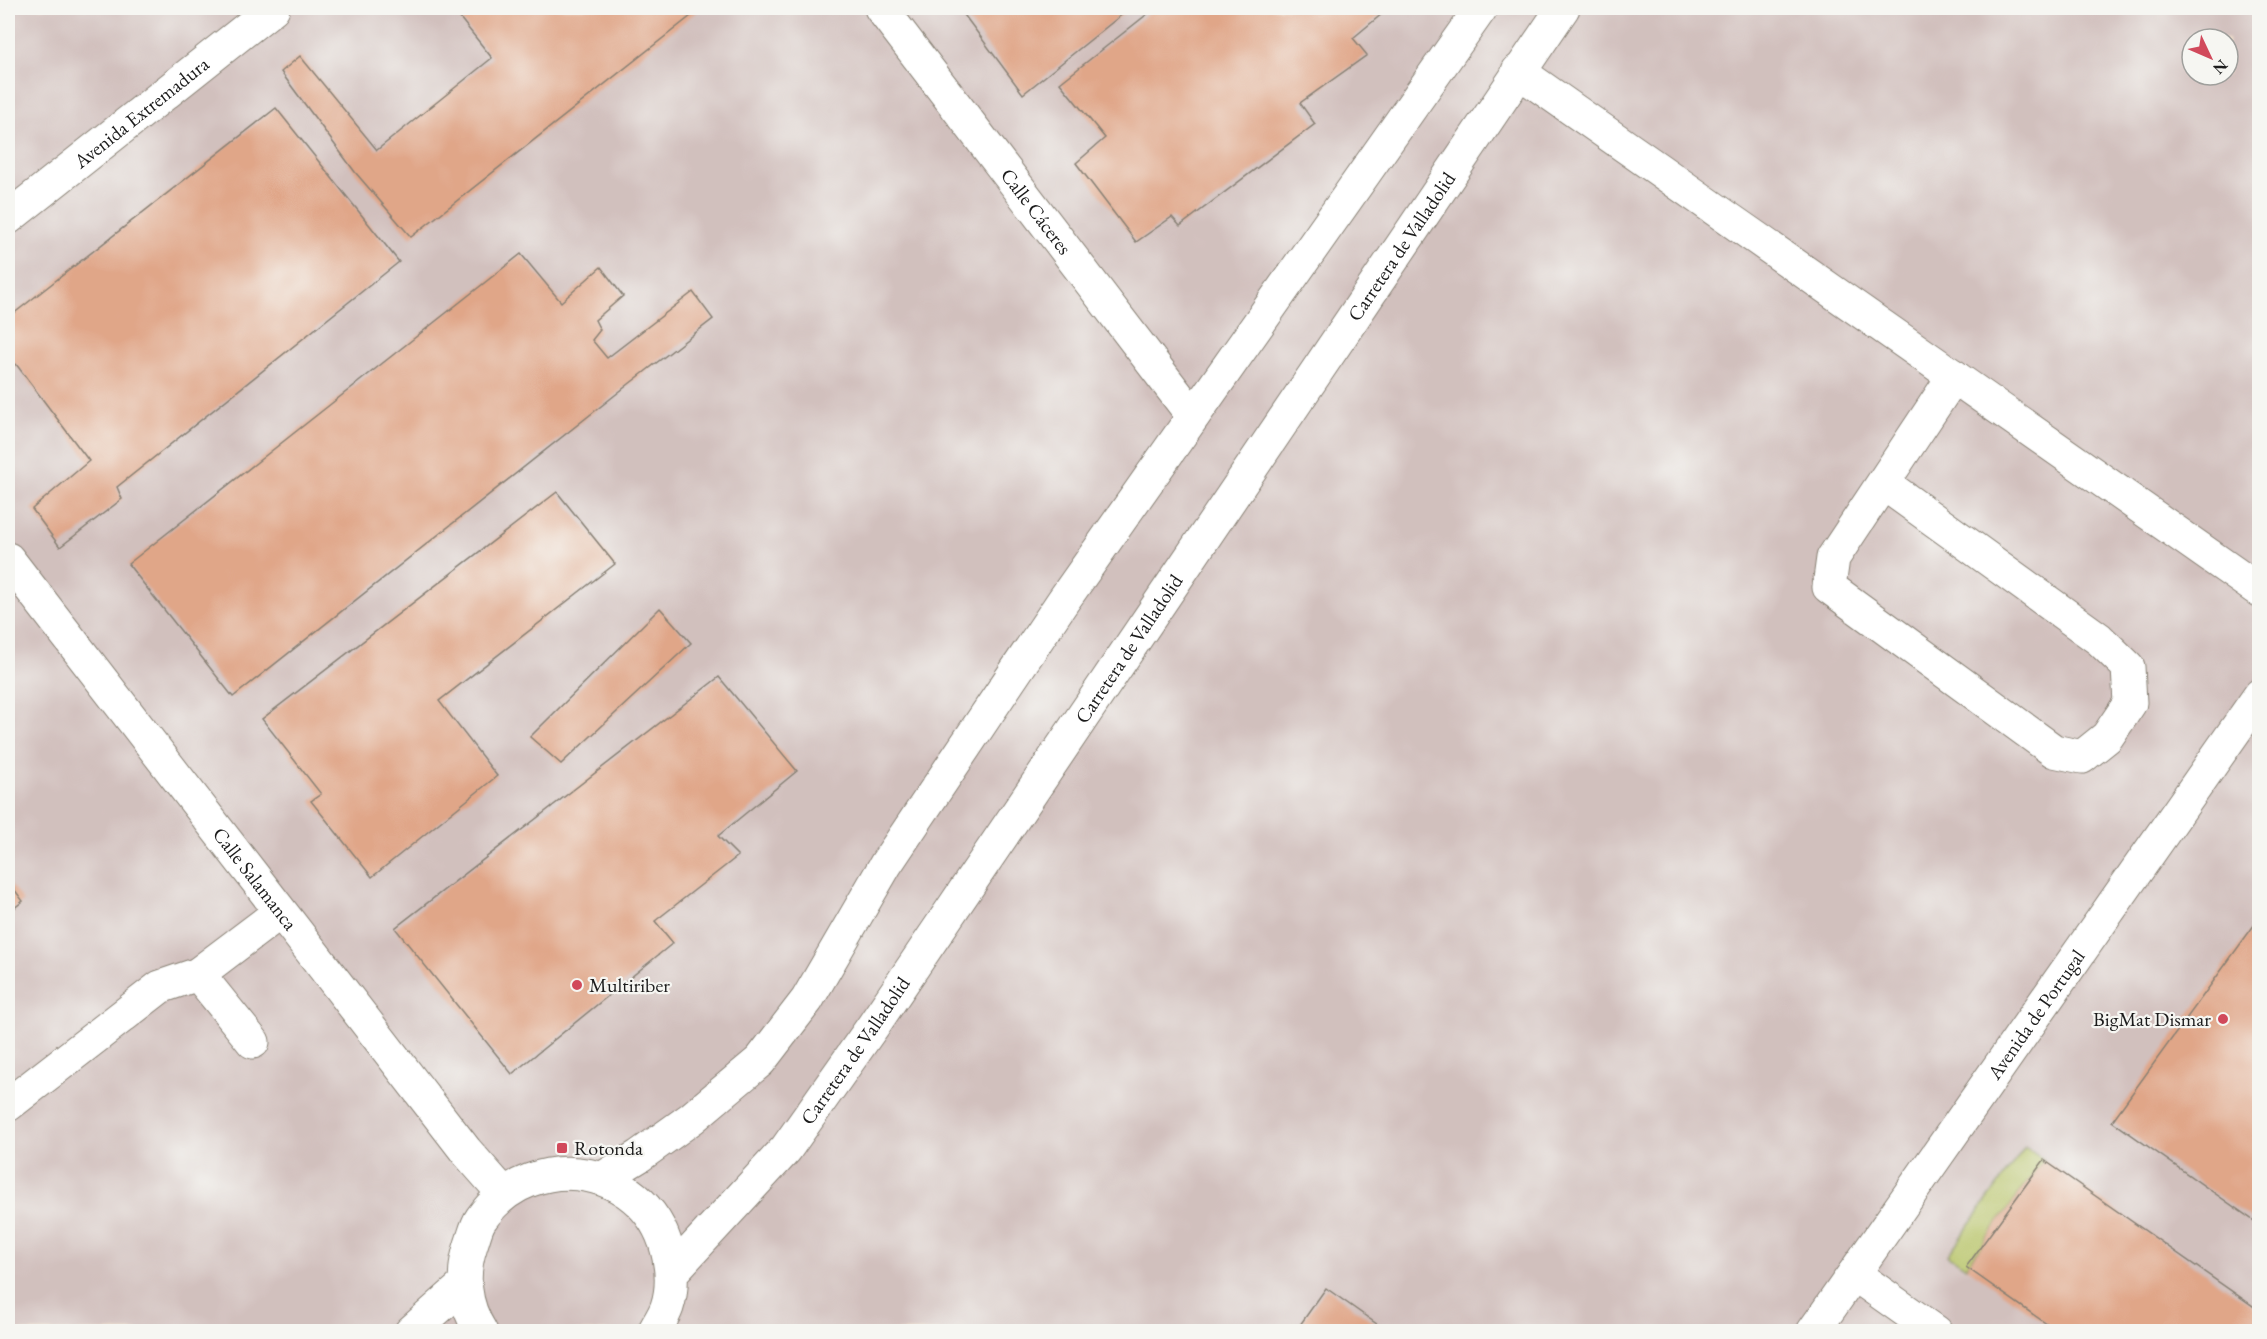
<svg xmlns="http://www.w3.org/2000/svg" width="2267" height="1339" font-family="'EB Garamond',serif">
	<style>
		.industrial { fill: #d1c0bd; fill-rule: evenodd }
		.green { fill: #b6c264; stroke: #696f40; stroke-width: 1.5 }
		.building { fill: #e0a688 }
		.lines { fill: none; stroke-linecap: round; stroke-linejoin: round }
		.minor-casing { stroke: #888074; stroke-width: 35 }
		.highway-casing { stroke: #888074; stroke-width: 35 }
		.minor { stroke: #fff; stroke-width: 33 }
		.highway { stroke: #fff; stroke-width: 33 }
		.poi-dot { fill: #d1495b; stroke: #f6f6f2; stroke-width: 2 }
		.labels { text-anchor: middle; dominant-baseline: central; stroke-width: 4.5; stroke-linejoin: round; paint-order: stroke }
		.street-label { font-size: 20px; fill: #1c1c1c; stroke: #f6f6f2 }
		.poi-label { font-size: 20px; fill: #1c1c1c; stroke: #f6f6f2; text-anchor: start }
	</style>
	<rect width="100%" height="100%" fill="#f6f6f2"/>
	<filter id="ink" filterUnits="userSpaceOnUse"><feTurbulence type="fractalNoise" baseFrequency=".0167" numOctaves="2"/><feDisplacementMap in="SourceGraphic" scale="12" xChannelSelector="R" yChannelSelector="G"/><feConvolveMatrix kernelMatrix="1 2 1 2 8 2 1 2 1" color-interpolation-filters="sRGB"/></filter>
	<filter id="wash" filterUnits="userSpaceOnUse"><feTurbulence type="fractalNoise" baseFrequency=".008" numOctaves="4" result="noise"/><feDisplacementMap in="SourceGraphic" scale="24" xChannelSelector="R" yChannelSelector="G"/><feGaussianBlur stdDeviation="1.35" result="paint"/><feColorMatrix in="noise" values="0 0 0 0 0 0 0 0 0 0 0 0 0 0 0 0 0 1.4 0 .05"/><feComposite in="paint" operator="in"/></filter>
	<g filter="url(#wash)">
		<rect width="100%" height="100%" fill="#f4e3cd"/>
		<path class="industrial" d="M8 8H2259V1331H8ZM2192 39H2228V75H2192Z"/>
		<path class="green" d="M2025 1147 2044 1160 1966 1267 1948 1255Z"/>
		<g id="blocks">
			<path class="building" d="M452 8H701L411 237 355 172 281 72 300 56 377 150 492 58Z
				M959 8H1130L1023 94Z
				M1155 8H1389L1353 38 1367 55 1300 103 1315 124 1180 226 1172 217 1136 242 1076 163 1105 138 1060 83Z
				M276 108 399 262 117 487 122 499 60 547 32 509 89 461 16 364 8 371V318Z
				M521 254 561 302 601 267 623 296 595 320 600 330 592 340 607 358 693 292 713 319 629 384 233 697 128 564Z
				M557 492 615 564 439 701 497 776 372 877 311 801 321 794 262 719Z
				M660 608 691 643 561 764 530 737Z
				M719 677 797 771 718 836 738 856 655 921 673 943 512 1074 395 928Z
				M8 881 23 901 8 913Z
				M2260 917V1225L2112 1121Z
				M2044 1160 2260 1311V1332H2058L1966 1267Z
				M1326 1288 1388 1332H1295Z"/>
		</g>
	</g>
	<g filter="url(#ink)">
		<use href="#blocks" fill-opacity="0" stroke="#888074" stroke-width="1.5"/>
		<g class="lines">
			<g class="minor-casing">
				<g id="minor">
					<path id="s1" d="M881 8 1193 416"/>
					<path d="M1518 71 2260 591"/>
					<path id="s2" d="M8 218 273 8"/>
					<path d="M1883 483 2099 639 2128 667 2130 703 2107 737 2082 757 2054 751 1829 587 1833 558 1954 376"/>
					<path id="s3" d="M8 559 466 1151 504 1194"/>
					<path d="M198 974 253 1042"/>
					<path d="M8 1105 160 987 198 974 280 912"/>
					<path d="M1854 1274 1936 1332"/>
					<path id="s4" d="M1813 1332 2260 695"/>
				</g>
			</g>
			<g class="highway-casing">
				<g id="highway">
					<path d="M603 1178 639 1156 692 1118 760 1061 807 1000 886 864 1063 601 1481 8"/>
					<path id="s5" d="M672 1272 786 1149 873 1026 1563 8"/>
					<path d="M411 1332 464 1285"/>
					<path d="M481 1332C464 1305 461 1274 471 1245 474 1237 476 1226 481 1219 534 1143 652 1166 669 1258 672 1273 672 1292 667 1307 664 1316 658 1324 654 1332"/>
				</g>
			</g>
			<use href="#minor" class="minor"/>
			<use href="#highway" class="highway"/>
		</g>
	</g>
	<g class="poi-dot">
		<circle cx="577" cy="985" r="6"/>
		<circle cx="2223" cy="1019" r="6"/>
		<rect x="556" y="1142" width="12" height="12" rx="3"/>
	</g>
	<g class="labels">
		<g class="street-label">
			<text stroke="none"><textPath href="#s2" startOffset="170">Avenida Extremadura</textPath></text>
			<text stroke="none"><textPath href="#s1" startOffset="256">Calle Cáceres</textPath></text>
			<text stroke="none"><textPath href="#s5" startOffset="1260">Carretera de Valladolid</textPath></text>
			<text stroke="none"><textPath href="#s5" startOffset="774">Carretera de Valladolid</textPath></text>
			<text stroke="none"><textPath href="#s3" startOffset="404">Calle Salamanca</textPath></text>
			<text stroke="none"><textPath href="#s4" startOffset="388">Avenida de Portugal</textPath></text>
			<text stroke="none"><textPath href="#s5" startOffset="288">Carretera de Valladolid</textPath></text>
		</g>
		<g class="poi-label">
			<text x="589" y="985">Multiriber</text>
			<text x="2211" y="1019" text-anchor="end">BigMat Dismar</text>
			<text x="574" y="1148">Rotonda</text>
		</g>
	</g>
	<rect width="2267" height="1339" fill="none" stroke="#f6f6f2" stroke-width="30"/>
	<g transform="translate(2210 57) rotate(134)"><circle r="28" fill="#f6f6f2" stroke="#9f9f9c" stroke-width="1.5"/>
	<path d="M0-4.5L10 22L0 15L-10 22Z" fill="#d1495b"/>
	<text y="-9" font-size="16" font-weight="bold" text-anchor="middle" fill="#1c1c1c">N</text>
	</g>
</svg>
